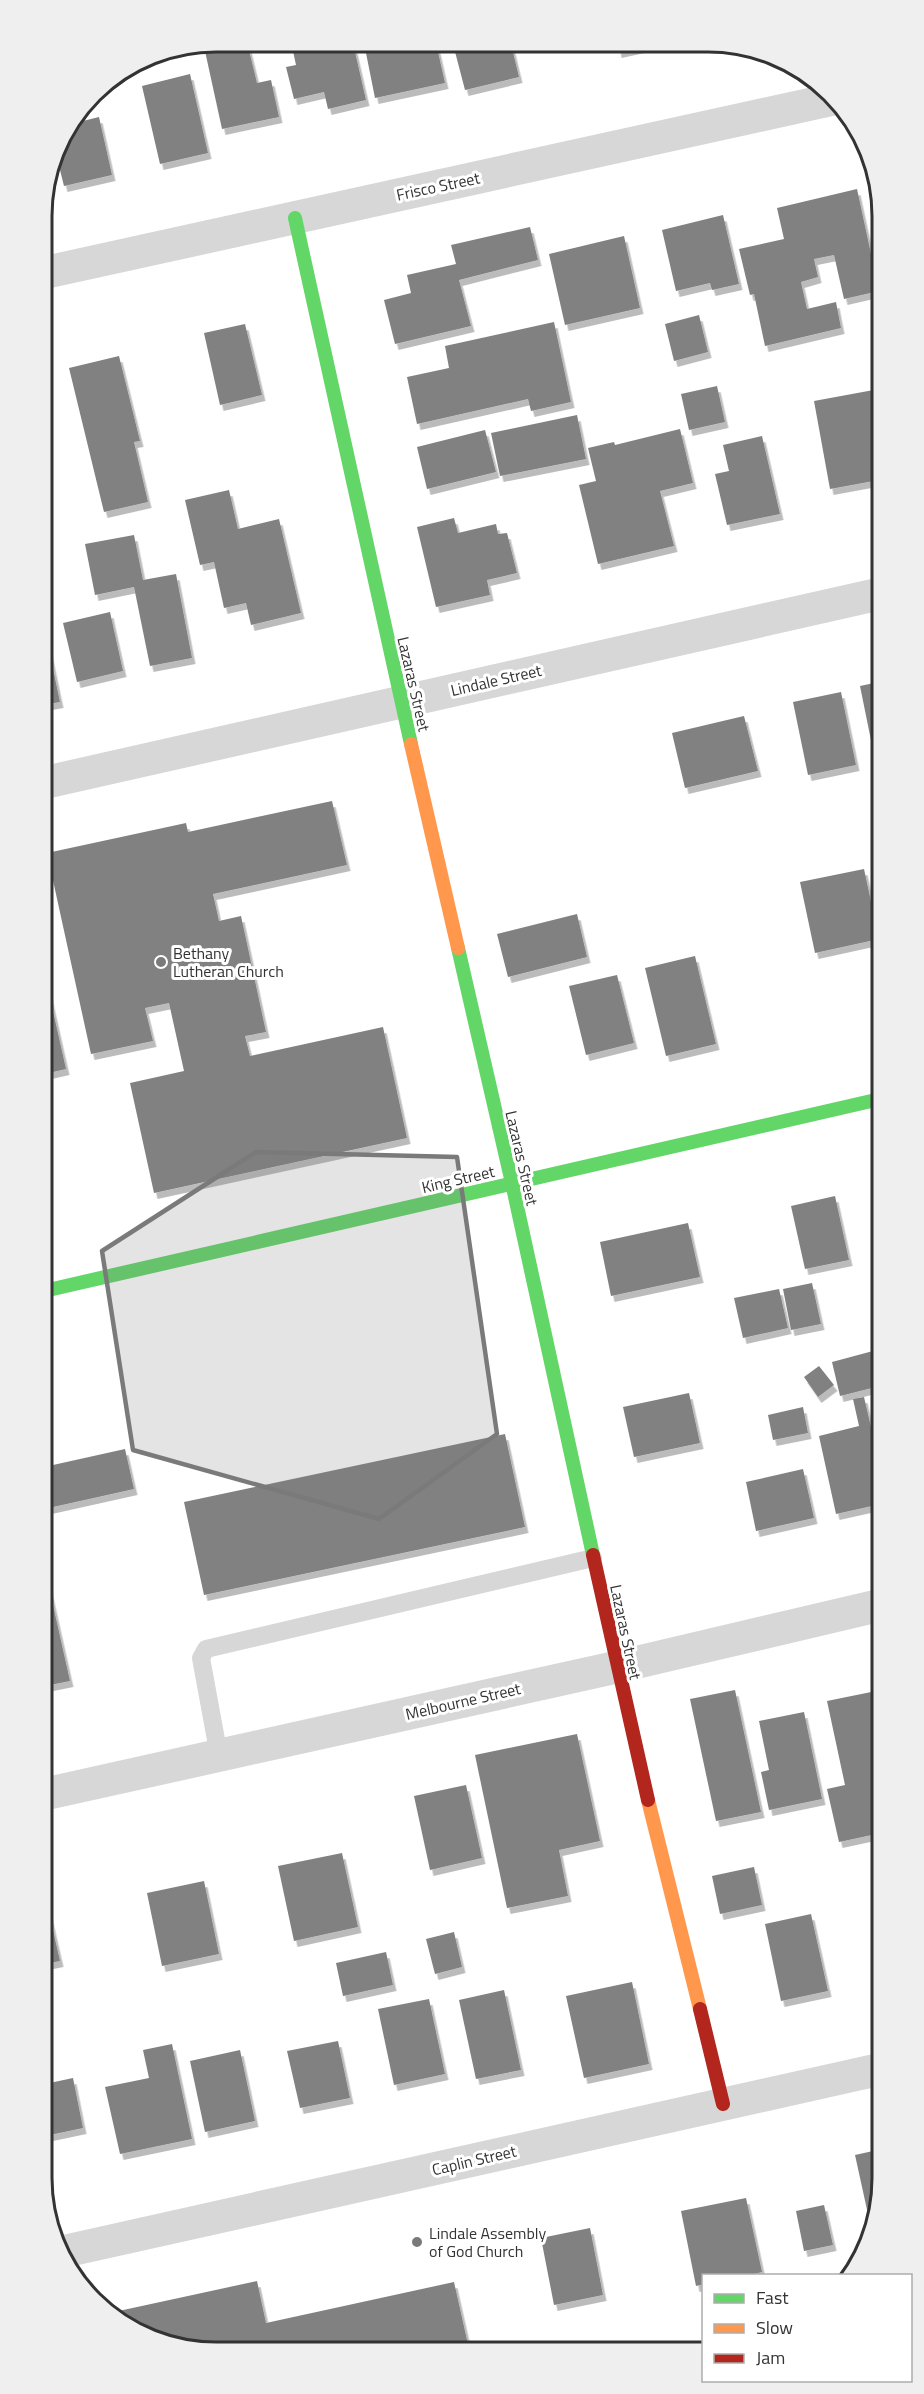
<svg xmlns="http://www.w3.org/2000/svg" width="924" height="2394" font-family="'Titillium Web',sans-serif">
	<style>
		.building { fill: #818181; filter: url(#shadow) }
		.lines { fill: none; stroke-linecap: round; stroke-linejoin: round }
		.lane { stroke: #d7d7d7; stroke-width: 18 }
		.street { stroke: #d7d7d7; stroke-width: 33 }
		.fast { stroke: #63d668; stroke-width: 14 }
		.slow { stroke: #ff974d; stroke-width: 14 }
		.jam { stroke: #b3261e; stroke-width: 14 }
		.marked { fill: #7a7a7a; fill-opacity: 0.2; stroke: #7a7a7a; stroke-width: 4.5; stroke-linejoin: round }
		.poi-dot { fill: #7a7a7a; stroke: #fff; stroke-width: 2 }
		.labels { text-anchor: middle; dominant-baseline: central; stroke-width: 6; stroke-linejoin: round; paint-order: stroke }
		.street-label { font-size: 16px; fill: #333; stroke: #fff }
		.poi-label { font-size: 16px; fill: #333; stroke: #fff; text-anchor: start }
		.rim { fill: none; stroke: #333; stroke-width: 3 }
	</style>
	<defs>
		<filter id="shadow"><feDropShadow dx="3.5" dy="6" stdDeviation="0" flood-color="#0004"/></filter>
	</defs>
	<rect width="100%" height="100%" fill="#fff"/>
	<path class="building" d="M247 42 257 83 271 80 279 117 222 129 205 51Z
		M291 42 353 43 366 100 328 109 324 92 294 99 286 67 296 65Z
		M364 43H436L445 83 375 98Z
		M453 44H511L519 77 465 90Z
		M617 45H646V46L618 52Z
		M190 74 208 153 160 164 142 86Z
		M81 112 83 121 99 117 112 175 64 186 56 154 60 139Z
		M857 189 879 291 844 299 834 255 814 259 818 277 801 282 807 309 836 302 841 328 765 346 754 294 750 295 739 249 784 239 777 208Z
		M723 215 739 284 712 290 710 283 676 291 662 230Z
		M530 227 538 260 459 280 471 326 395 344 384 300 411 293 407 275 456 264 451 245Z
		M624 236 640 308 565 325 549 254Z
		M699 315 708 352 674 361 665 324Z
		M554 322 571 402 531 411 528 399 417 424 407 377 449 368 445 346Z
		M245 324 262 395 220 405 204 333Z
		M119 356 140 441 134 442 148 502 104 512 69 368Z
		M717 386 725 422 689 430 681 394Z
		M879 389V480L830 489 814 401Z
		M577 415 586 459 500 476 491 433Z
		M680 429 693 483 660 491 674 546 598 564 579 485 596 481 588 448 614 442 615 445Z
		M485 430 496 472 427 489 417 447Z
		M762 436 780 514 727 525 715 474 729 471 723 445Z
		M229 490 238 529 279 519 301 613 251 625 246 603 224 608 214 562 200 565 185 500Z
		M454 518 458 533 496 524 498 534 507 533 517 573 487 580 490 595 436 607 417 527Z
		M134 535 143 580 176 574 192 658 150 666 134 587 95 595 85 544Z
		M110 612 123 671 77 682 63 623Z
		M44 626 60 702 43 705V627Z
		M879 682V775H878L860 686Z
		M841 692 856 765 808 775 793 702Z
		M744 716 758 771 685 788 672 733Z
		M332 801 347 865 213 894 219 921 241 916 266 1032 245 1036 250 1056 383 1027 407 1138 154 1193 130 1083 184 1071 169 1003 145 1008 153 1041 91 1054 47 853 186 823 188 832Z
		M864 869 879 939 815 953 800 882Z
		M577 914 587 957 508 977 497 934Z
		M695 956 716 1044 666 1056 645 968Z
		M44 971 66 1069 44 1074Z
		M617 975 634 1043 586 1055 569 986Z
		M835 1196 849 1260 805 1269 791 1206Z
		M688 1223 700 1277 611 1296 600 1242Z
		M812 1283 821 1324 791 1330 783 1289Z
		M779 1289 788 1328 743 1338 734 1298Z
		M873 1351 880 1386 840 1396 832 1362Z
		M819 1366 834 1385 818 1397 804 1377Z
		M689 1393 700 1443 634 1457 623 1407Z
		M864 1397 881 1470V1504L836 1514 819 1436 859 1426 853 1399Z
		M803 1407 808 1433 773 1440 768 1415Z
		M505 1434 525 1527 204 1595 184 1502Z
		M125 1449 134 1489 44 1509V1467Z
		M803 1469 814 1518 756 1531 746 1482Z
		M44 1565 70 1681 45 1686V1654Z
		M735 1690 761 1812 716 1821 690 1699Z
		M881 1690V1833L839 1842 827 1789 845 1785 827 1701Z
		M804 1712 822 1799 769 1810 761 1772 769 1770 759 1721Z
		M577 1734 600 1841 559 1850 568 1896 507 1908 475 1755Z
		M466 1785 482 1858 430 1870 414 1796Z
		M342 1853 358 1927 294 1941 278 1866Z
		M754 1867 762 1905 720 1914 712 1876Z
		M204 1881 219 1954 162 1966 147 1893Z
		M45 1895 60 1961 45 1964Z
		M811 1914 828 1991 781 2001 765 1924Z
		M454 1932 462 1967 435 1974 426 1939Z
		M386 1952 393 1985 343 1996 336 1963Z
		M632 1982 649 2064 584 2078 566 1996Z
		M504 1990 521 2070 476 2079 459 2000Z
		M429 1999 445 2074 394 2085 378 2009Z
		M338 2041 350 2098 300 2108 287 2051Z
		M172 2044 192 2139 120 2154 105 2087 149 2078 143 2050Z
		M240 2050 255 2121 205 2132 190 2061Z
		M73 2078 83 2128 45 2136V2084Z
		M882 2149V2189L873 2228H871L855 2155Z
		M746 2198 762 2272 746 2276H704V2284L696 2286 681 2211Z
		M824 2205 833 2245 804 2251 796 2211Z
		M590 2228 603 2295 554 2305 541 2238Z
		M257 2281 266 2323 454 2282 469 2349H183L114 2312Z"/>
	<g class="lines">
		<path class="lane" d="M219 1756 201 1658 206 1649 593 1558"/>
		<path class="street" d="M43 273 834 99
			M43 783 879 594
			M45 1794 617 1667 881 1605
			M66 2251 881 2069"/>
		<path class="fast" d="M295 218 411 744
			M458 948 512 1183 593 1555
			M44 1291 880 1099"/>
		<path class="slow" d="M411 744 458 948
			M648 1800 700 2009"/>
		<path class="jam" d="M593 1555 648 1800
			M700 2009 723 2104"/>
	</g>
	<path class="marked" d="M256 1152 457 1157 497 1434 379 1519 133 1450 102 1251Z"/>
	<g class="poi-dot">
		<circle cx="161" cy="962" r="6"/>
		<circle cx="417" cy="2242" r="6"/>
	</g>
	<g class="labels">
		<g class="street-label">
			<text transform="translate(438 186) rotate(-12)">Frisco Street</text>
			<text transform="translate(496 680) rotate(-13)">Lindale Street</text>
			<text transform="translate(414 684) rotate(77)">Lazaras Street</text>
			<text transform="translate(522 1158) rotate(77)">Lazaras Street</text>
			<text transform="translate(458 1179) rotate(-13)">King Street</text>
			<text transform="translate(626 1632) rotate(78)">Lazaras Street</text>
			<text transform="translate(463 1701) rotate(-13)">Melbourne Street</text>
			<text transform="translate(474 2160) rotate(-13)">Caplin Street</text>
		</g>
		<g class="poi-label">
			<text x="173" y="953">Bethany<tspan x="173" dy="18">Lutheran Church</tspan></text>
			<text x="429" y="2233">Lindale Assembly<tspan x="429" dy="18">of God Church</tspan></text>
		</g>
	</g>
	<path d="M0 0H924V2394H0ZM216 52H708A164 164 0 0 1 872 216V2178A164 164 0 0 1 708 2342H216A164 164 0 0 1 52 2178V216A164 164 0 0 1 216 52Z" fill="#efefef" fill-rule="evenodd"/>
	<path class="rim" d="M216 52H708A164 164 0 0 1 872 216V2178A164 164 0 0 1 708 2342H216A164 164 0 0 1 52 2178V216A164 164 0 0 1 216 52Z"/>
	<rect x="702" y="2274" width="210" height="108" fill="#ffffff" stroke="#adadad" stroke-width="1.5"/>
	<rect x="714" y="2294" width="30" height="9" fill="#63d668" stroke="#adadad" stroke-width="1.5"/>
	<text x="756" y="2304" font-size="18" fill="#333333">Fast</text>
	<rect x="714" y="2324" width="30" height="9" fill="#ff974d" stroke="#adadad" stroke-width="1.5"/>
	<text x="756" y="2334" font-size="18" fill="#333333">Slow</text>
	<rect x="714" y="2354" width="30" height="9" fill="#b3261e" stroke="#adadad" stroke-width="1.5"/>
	<text x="756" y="2364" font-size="18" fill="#333333">Jam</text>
</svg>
